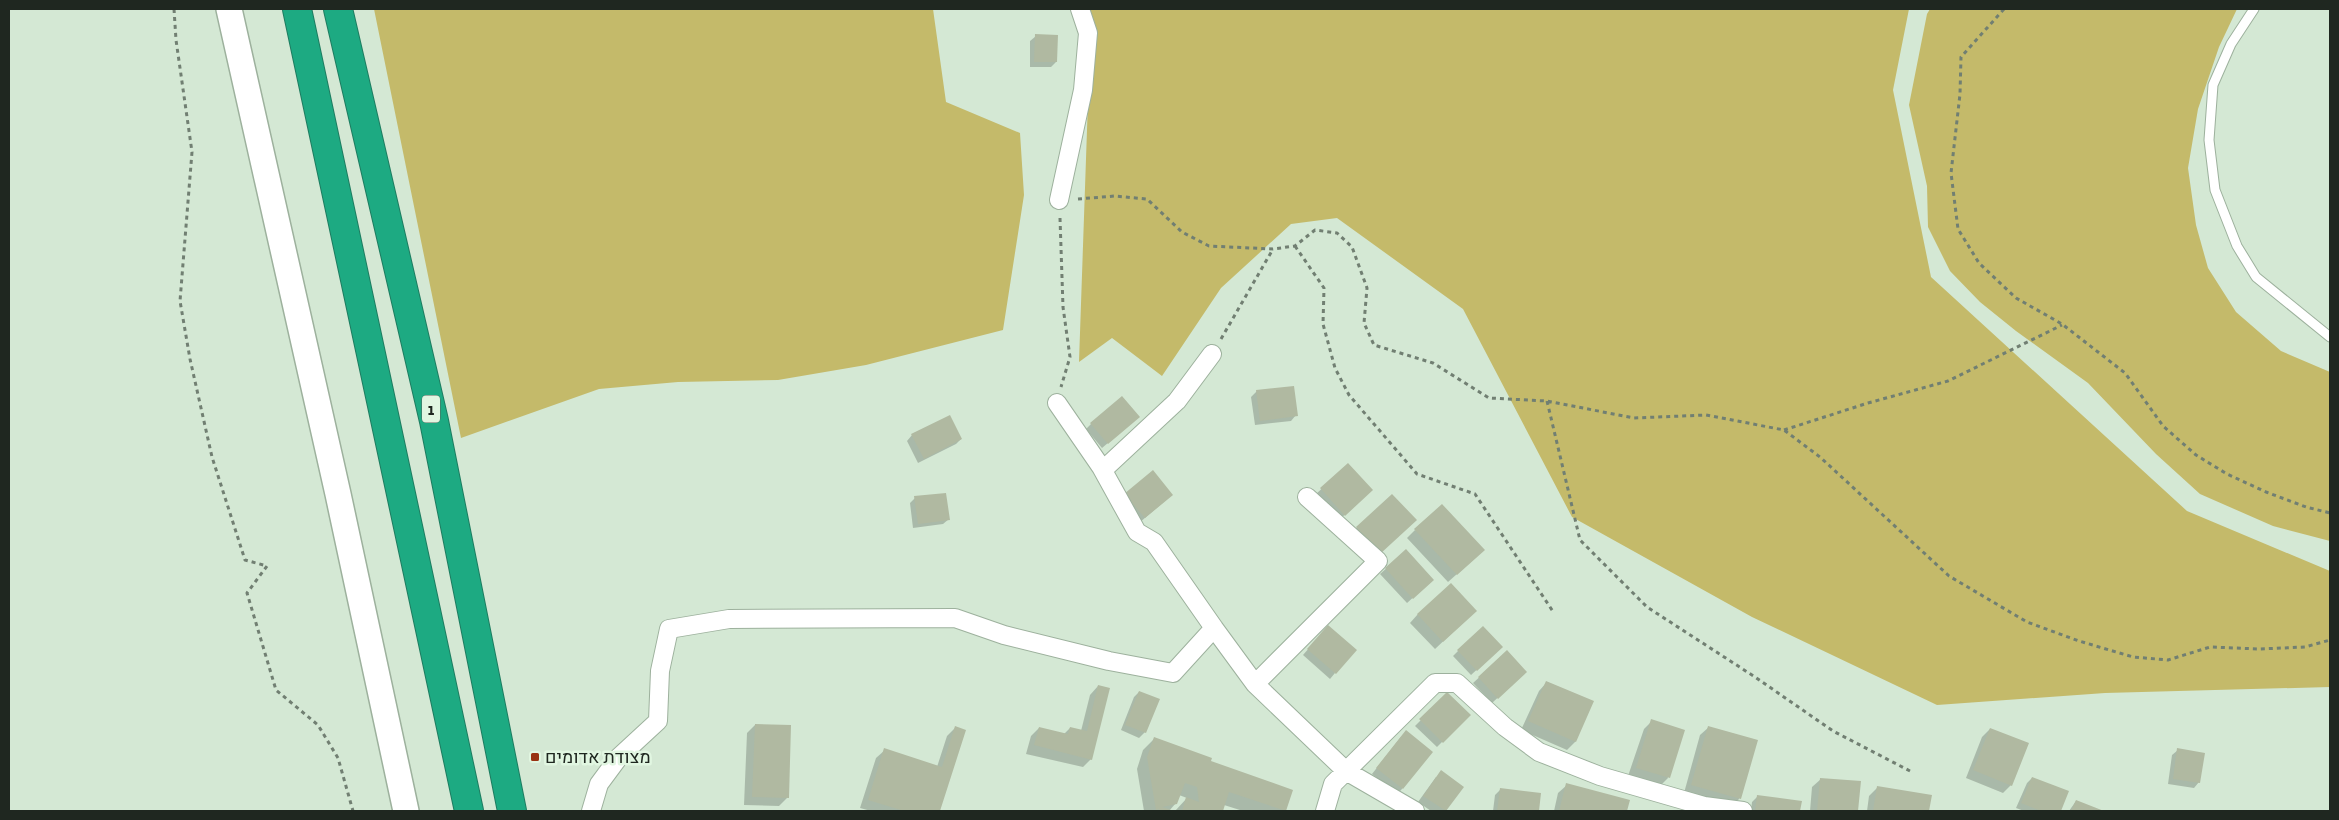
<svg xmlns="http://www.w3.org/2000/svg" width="2339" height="820" font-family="'Zilla Slab',Heebo,serif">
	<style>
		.green { fill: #c4ba6a }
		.shadow { fill: #0003 }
		.building { fill: #b0b9a1 }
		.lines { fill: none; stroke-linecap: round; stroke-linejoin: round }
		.lane-casing { stroke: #9db19d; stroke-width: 11 }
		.street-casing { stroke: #9db19d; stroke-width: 20 }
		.secondary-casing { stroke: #9db19d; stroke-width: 28 }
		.highway-casing { stroke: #1e7c60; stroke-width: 30 }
		.path { stroke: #717f72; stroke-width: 3; stroke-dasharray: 4 4; stroke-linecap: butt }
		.lane { stroke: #fff; stroke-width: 9 }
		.street { stroke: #fff; stroke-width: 18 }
		.secondary { stroke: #fff; stroke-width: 25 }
		.highway { stroke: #1daa82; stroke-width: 28 }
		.poi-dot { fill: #993212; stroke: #e1f6e1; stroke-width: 2 }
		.labels { text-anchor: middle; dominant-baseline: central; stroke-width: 5; stroke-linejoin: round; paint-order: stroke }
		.shield { fill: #e1f6e1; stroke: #59655a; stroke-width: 1 }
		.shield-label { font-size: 16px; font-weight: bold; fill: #1f2720 }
		.poi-label { font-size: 18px; fill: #1f2720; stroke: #e1f6e1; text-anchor: start }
	</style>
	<rect width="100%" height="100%" fill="#d4e8d4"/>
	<path class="green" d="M374 9H933L946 102 1020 133 1024 195 1003 330 866 365 778 380 678 382 599 389 461 438Z
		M1070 9H1909L1893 90 1931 277 2187 511 2330 571V687L2105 693 1937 705 1752 617 1572 517 1463 309 1337 218 1291 224 1221 288 1162 376 1112 338 1079 362 1090 43Z
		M1930 9H2237L2219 47 2198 109 2188 168 2196 225 2208 268 2236 312 2281 351 2330 372V541L2273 526 2200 494 2156 454 2088 383 2016 331 1980 302 1950 271 1928 227 1927 186 1909 105 1927 14Z"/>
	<path class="shadow" d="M1036 36 1056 62 1051 67H1030V41Z
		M1257 391 1296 415 1291 421 1255 425 1251 397Z
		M1133 422 1102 448 1086 429 1091 424Z
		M912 435 961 439 956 444 918 463 907 441Z
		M1348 464 1366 495 1339 520 1315 495Z
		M1392 495 1371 561 1348 536Z
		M915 498 949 519 943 524 913 528 910 503Z
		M1120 500H1166L1139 523Z
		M1415 530 1475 558 1448 582 1407 538Z
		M1406 551 1427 585 1407 603 1380 574Z
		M1418 614 1467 619 1435 649 1410 623Z
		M1323 632 1335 673 1330 679 1303 655Z
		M1458 651 1496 652 1471 675 1453 656Z
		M1507 652 1520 677 1492 703 1473 683Z
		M1547 682 1592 702 1575 742 1567 750 1521 730 1539 691Z
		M1098 686 1091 759 1083 767 1026 754 1031 736 1039 728 1064 734 1070 728 1081 731 1090 695Z
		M1139 692 1145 732 1139 738 1121 730 1134 697Z
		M1447 694 1469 715 1437 747 1415 726Z
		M1652 721 1668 778 1660 786 1628 776 1644 729Z
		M755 725 787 798 779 806 744 805 747 733Z
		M1709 727 1756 741 1739 799 1731 807 1684 793 1700 735Z
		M955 728 964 731 938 811H871L860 808 876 758 885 750 937 767 947 736Z
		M1990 729 2011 785 2003 793 1966 778 1982 737Z
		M1401 737 1402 789 1397 794 1372 774Z
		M1154 739 1209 762 1291 791 1285 811H1243L1224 805 1221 811H1175L1187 798 1179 795 1176 803 1169 811H1171H1144L1137 769 1143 750Z
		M2178 750 2199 782 2194 788 2168 784 2172 755Z
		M1436 777 1462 787 1444 811H1431L1418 802Z
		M2032 778 2067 792 2059 811H2024L2016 808 2027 783Z
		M1821 779 1860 783 1857 811H1810L1812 787Z
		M1567 785 1629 801 1626 811H1554L1558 793Z
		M1877 788 1930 796 1928 811H1867L1869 796Z
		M1500 790 1540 794 1538 811H1493L1495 795Z
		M1757 797 1800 802 1799 811H1751L1752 802Z
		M2076 801 2101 811H2069Z"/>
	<path class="building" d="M1035 34 1058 35 1057 62H1034Z
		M1294 386 1298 416 1260 421 1256 390Z
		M1122 396 1140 417 1108 444 1090 423Z
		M950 415 962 439 924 459 911 434Z
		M1348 463 1373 490 1345 516 1320 488Z
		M1153 470 1173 495 1145 518 1124 494Z
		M946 493 950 520 918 524 914 496Z
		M1392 494 1417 520 1380 554 1356 527Z
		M1442 504 1485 550 1457 575 1414 529Z
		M1406 549 1434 580 1413 599 1385 568Z
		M1451 583 1477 611 1443 642 1417 614Z
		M1328 625 1357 650 1336 674 1307 649Z
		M1483 626 1503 647 1477 671 1457 650Z
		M1507 650 1527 672 1498 699 1478 677Z
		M1546 681 1594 701 1576 742 1528 721Z
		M1098 685 1110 688 1092 760 1034 745 1039 727 1068 734 1070 727 1087 731Z
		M1139 691 1160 699 1146 733 1125 725Z
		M1447 692 1471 715 1443 743 1419 719Z
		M1651 719 1685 730 1670 778 1636 768Z
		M755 724 791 725 789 798 752 797Z
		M955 726 966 730 940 811H904L868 800 884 748 942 767Z
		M1708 726 1758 740 1741 799 1691 785Z
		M1990 728 2029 743 2012 786 1973 770Z
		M1406 730 1433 752 1403 789 1376 768Z
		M1154 737 1212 758 1211 761 1293 790 1286 811 1229 792 1223 811H1182L1186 797 1199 802 1197 787 1185 783 1177 804 1162 807 1174 811H1158L1159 809 1156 810 1147 757Z
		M2177 748 2205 753 2200 783 2173 779Z
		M1441 770 1464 787 1446 811 1423 796Z
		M2032 777 2069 791 2061 811H2041L2021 803Z
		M1820 778 1861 781 1858 811H1817Z
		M1566 783 1630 800 1627 811H1559Z
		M1877 786 1932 795 1929 811H1873Z
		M1500 788 1541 793 1539 811H1497Z
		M1757 795 1802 801 1800 811H1755Z
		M2076 800 2104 811H2071Z"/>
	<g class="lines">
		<g class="lane-casing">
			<path id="lane" d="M2254 9 2231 44 2213 85 2209 140 2215 190 2237 246 2256 277 2330 337"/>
		</g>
		<g class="street-casing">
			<path id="street" d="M1059 200 1083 90 1088 33 1080 9
				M1057 403 1101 467 1137 532 1154 542 1214 628
				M1103 470 1177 401 1212 354
				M1255 684 1378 561 1307 497
				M591 811 599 784 619 757 658 721 660 671 669 629 729 619 955 618 1004 635 1109 661 1173 673 1214 628 1255 684 1346 771 1415 811
				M1325 811 1333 784 1435 683H1457L1505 727 1539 752 1600 776 1704 806 1743 811"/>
		</g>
		<g class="secondary-casing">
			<path id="secondary" d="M229 9 338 494 406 811"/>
		</g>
		<g class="highway-casing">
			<path id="highway" d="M297 9 469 811
				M338 9 434 421 512 811"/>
		</g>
		<path class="path" d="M174 9 176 40 192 152 180 301 190 359 212 457 245 560 267 566 247 593 276 690 318 725 338 758 353 811
			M2004 9 1961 57 1960 94 1951 173 1958 229 1979 263 2016 298 2062 324 2125 373 2163 426 2196 455 2227 474 2266 492 2306 507 2330 513
			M1078 199 1115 196 1147 199 1182 232 1209 246 1273 249 1295 246 1315 230 1337 233 1352 247 1367 288 1364 323 1374 345 1433 363 1489 398 1547 401 1634 418 1706 415 1784 430 1820 457 1949 576 2027 622 2079 641 2133 657 2168 660 2210 647 2259 649 2305 647 2330 640
			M1060 218 1063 307 1070 357 1061 387
			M1295 246 1324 288 1323 324 1335 368 1349 395 1417 474 1475 494 1554 613
			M1221 339 1273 249
			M1547 401 1580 540 1647 607 1755 677 1833 731 1910 771
			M1784 430 1868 403 1948 381 2062 325"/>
		<use href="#lane" class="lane"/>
		<use href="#street" class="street"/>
		<use href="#secondary" class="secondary"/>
		<use href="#highway" class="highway"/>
	</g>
	<rect class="poi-dot" x="530" y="752" width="10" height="10" rx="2.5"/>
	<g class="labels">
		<rect class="shield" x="422" y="395.5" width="18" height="27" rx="4"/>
		<g class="shield-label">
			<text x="431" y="409">1</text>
		</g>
		<g class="poi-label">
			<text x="545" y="757">מצודת אדומים</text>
		</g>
	</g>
	<rect width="2339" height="820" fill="none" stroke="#1f2720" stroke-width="20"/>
</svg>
